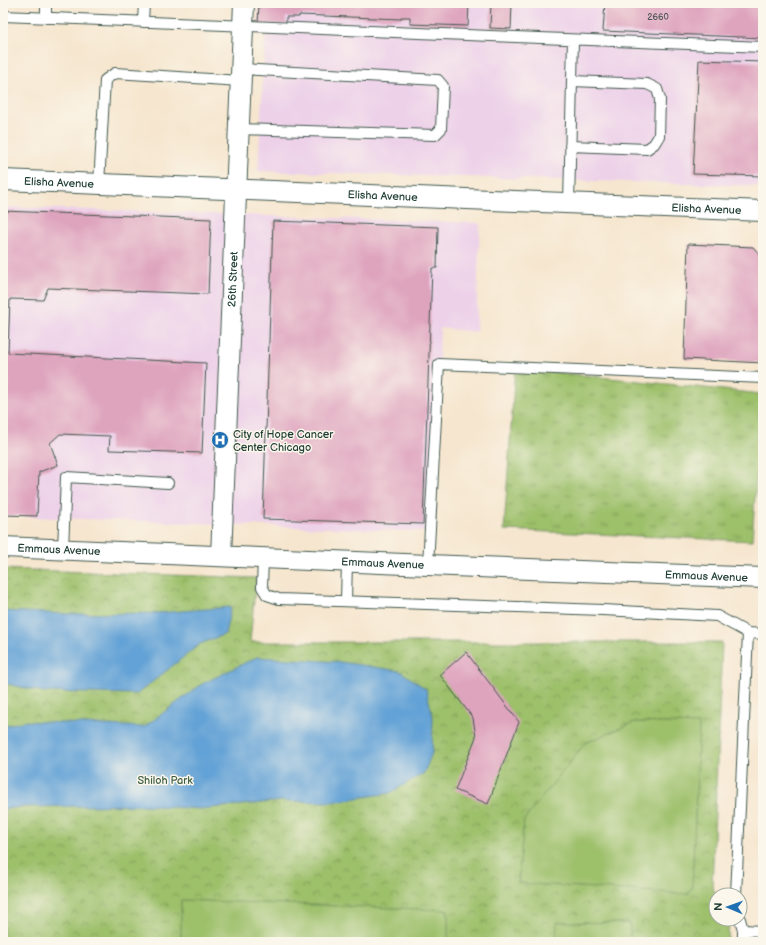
<svg xmlns="http://www.w3.org/2000/svg" width="766" height="945" font-family="'Balsamiq Sans',sans-serif">
	<style>
		.built { fill: #edd1e9 }
		.grass { fill: url(#grass-tufts); stroke: #5e7e4f }
		.park { fill: url(#park-crowns); stroke: #5e7e4f }
		.pitch { fill: #9dc06a; stroke: #5e7e4f }
		.water { fill: #64a2d6; stroke: #427085 }
		.building { fill: #dea3bd }
		.lines { fill: none; stroke-linecap: round; stroke-linejoin: round }
		.service-casing { stroke: #3f564b; stroke-width: 12 }
		.minor-casing { stroke: #3f564b; stroke-width: 22 }
		.service { stroke: #fff; stroke-width: 10 }
		.minor { stroke: #fff; stroke-width: 20 }
		.labels { text-anchor: middle; dominant-baseline: central; stroke-width: 3; stroke-linejoin: round; paint-order: stroke }
		.number-label { font-size: 9px; fill: #4f5656 }
		.street-label { font-size: 11px; fill: #1f3d34; stroke: #fbf7ec }
		.poi-label { font-size: 11px; fill: #1f3d34; stroke: #fbf7ec; text-anchor: start }
		.park-label { font-size: 11px; fill: #3e5e42; stroke: #fbf7ec }
	</style>
	<defs>
		<pattern id="grass-tufts" width="24" height="20" patternUnits="userSpaceOnUse"><rect width="24" height="20" fill="#9dc06a"/><path d="M3 7l-1-3M5 7V3M7 7l1-3M15 17l-1-3M17 17v-4M19 17l1-3" fill="none" stroke="#7f9d58"/></pattern>
		<pattern id="park-crowns" width="20" height="18" patternUnits="userSpaceOnUse"><rect width="20" height="18" fill="#9dc06a"/><path d="M2 6a3 3 0 1 1 6 0M12 15a3 3 0 1 1 6 0" fill="none" stroke="#7f9d58"/></pattern>
	</defs>
	<rect width="100%" height="100%" fill="#fbf7ec"/>
	<filter id="ink" filterUnits="userSpaceOnUse"><feTurbulence type="fractalNoise" baseFrequency=".025" numOctaves="2"/><feDisplacementMap in="SourceGraphic" scale="8" xChannelSelector="R" yChannelSelector="G"/><feConvolveMatrix kernelMatrix="1 2 1 2 8 2 1 2 1" color-interpolation-filters="sRGB"/></filter>
	<filter id="wash" filterUnits="userSpaceOnUse"><feTurbulence type="fractalNoise" baseFrequency=".012" numOctaves="4" result="noise"/><feDisplacementMap in="SourceGraphic" scale="16" xChannelSelector="R" yChannelSelector="G"/><feGaussianBlur stdDeviation="0.9" result="paint"/><feColorMatrix in="noise" values="0 0 0 0 0 0 0 0 0 0 0 0 0 0 0 0 0 1.4 0 .05"/><feComposite in="paint" operator="in"/></filter>
	<g filter="url(#wash)">
		<rect width="100%" height="100%" fill="#f6e6cf"/>
		<path class="built" d="M267 3H763V186L258 171Z
			M3 207 480 223 476 332 440 328 434 532 3 516Z"/>
		<path class="grass" d="M515 368 762 394 752 541 504 530Z"/>
		<path class="park" d="M3 569 256 578 250 642H722L712 887 717 895 716 919H729L728 942H3Z"/>
		<path class="pitch" d="M635 722 699 724 692 888 688 894 518 883 524 820 585 743Z
			M181 900 448 910V942H181Z
			M557 922 630 923V942H556Z"/>
		<path class="water" d="M231 607 225 634 200 644 137 694 44 692 3 683V611L69 614 157 613Z
			M257 657 341 662 400 671 426 689 433 717 432 753 424 773 390 793 331 802 282 801 200 809 145 805 22 807 3 809V726L25 721 144 727 202 684Z"/>
		<g id="blocks">
			<path class="building" d="M259 3H469L468 26 410 24V17H401V19L299 15V17H286V24H258Z
				M491 3H512L511 29 490 28Z
				M605 3H763V38L603 31Z
				M699 60 763 62V176L693 174Z
				M3 211 211 219 208 294 48 288 43 300 10 299 8 353 206 363 202 453 109 450 110 436 60 434 50 443 58 465 39 472 37 516 3 515Z
				M273 221 438 227 437 268H432L423 524 263 519Z
				M688 244 753 247 763 258V363L684 359Z
				M466 652 519 722 488 804 455 790 476 737 473 718 440 675Z"/>
		</g>
	</g>
	<g filter="url(#ink)">
		<use href="#blocks" fill-opacity="0" stroke="#3f564b" stroke-width="1"/>
		<g class="lines">
			<g class="service-casing">
				<path id="service" d="M3 16 763 47
					M46 18V3
					M143 22 144 3
					M239 129 435 135 441 129 443 86 438 80 241 69
					M570 146 647 149 654 144 659 136 660 99 657 89 647 84 572 81
					M99 184 105 80 115 73 241 81
					M569 203 573 40
					M63 549 66 477 168 483
					M263 558 262 587 267 595 279 599 603 610 717 616 748 633 763 634
					M428 565 439 364 763 378
					M346 601 347 562
					M736 895 748 633
					M740 919 743 930V942
					M743 930 763 931"/>
			</g>
			<g class="minor-casing">
				<g id="minor">
					<path id="s1" d="M3 180 763 211"/>
					<path id="s2" d="M3 547 428 565 763 578"/>
					<path id="s3" d="M221 556 244 3"/>
				</g>
			</g>
			<use href="#service" class="service"/>
			<use href="#minor" class="minor"/>
		</g>
	</g>
	<defs>
		<g id="hospital-disc" transform="scale(0.9)"><circle r="9.5" fill="#1f6fb2" stroke="#fbf7ec"/><path d="M-5-5h3v3.5h4V-5h3V5h-3V1.5h-4V5h-3Z" fill="#fff"/></g>
	</defs>
	<g fill-rule="evenodd">
		<use href="#hospital-disc" x="220" y="440"/>
	</g>
	<g class="labels">
		<g class="number-label">
			<text x="658" y="17">2660</text>
		</g>
		<g class="street-label">
			<text stroke="none"><textPath href="#s1" startOffset="56">Elisha Avenue</textPath></text>
			<text stroke="none"><textPath href="#s1" startOffset="380">Elisha Avenue</textPath></text>
			<text stroke="none"><textPath href="#s1" startOffset="704">Elisha Avenue</textPath></text>
			<text stroke="none"><textPath href="#s3" startOffset="277">26th Street</textPath></text>
			<text stroke="none"><textPath href="#s2" startOffset="56">Emmaus Avenue</textPath></text>
			<text stroke="none"><textPath href="#s2" startOffset="380">Emmaus Avenue</textPath></text>
			<text stroke="none"><textPath href="#s2" startOffset="704">Emmaus Avenue</textPath></text>
		</g>
		<g class="poi-label">
			<text x="233" y="434">City of Hope Cancer<tspan x="233" dy="13">Center Chicago</tspan></text>
		</g>
		<g class="park-label">
			<text x="165" y="780">Shiloh Park</text>
		</g>
	</g>
	<rect width="766" height="945" fill="none" stroke="#fbf7ec" stroke-width="16"/>
	<g transform="translate(728 907) rotate(272)"><circle r="19" fill="#fbf7ec" stroke="#a3ada2"/>
	<path d="M0-3L7 15L0 10L-7 15Z" fill="#1f6fb2"/>
	<text y="-6" font-size="11" font-weight="bold" text-anchor="middle" fill="#1f3d34">N</text>
	</g>
</svg>
